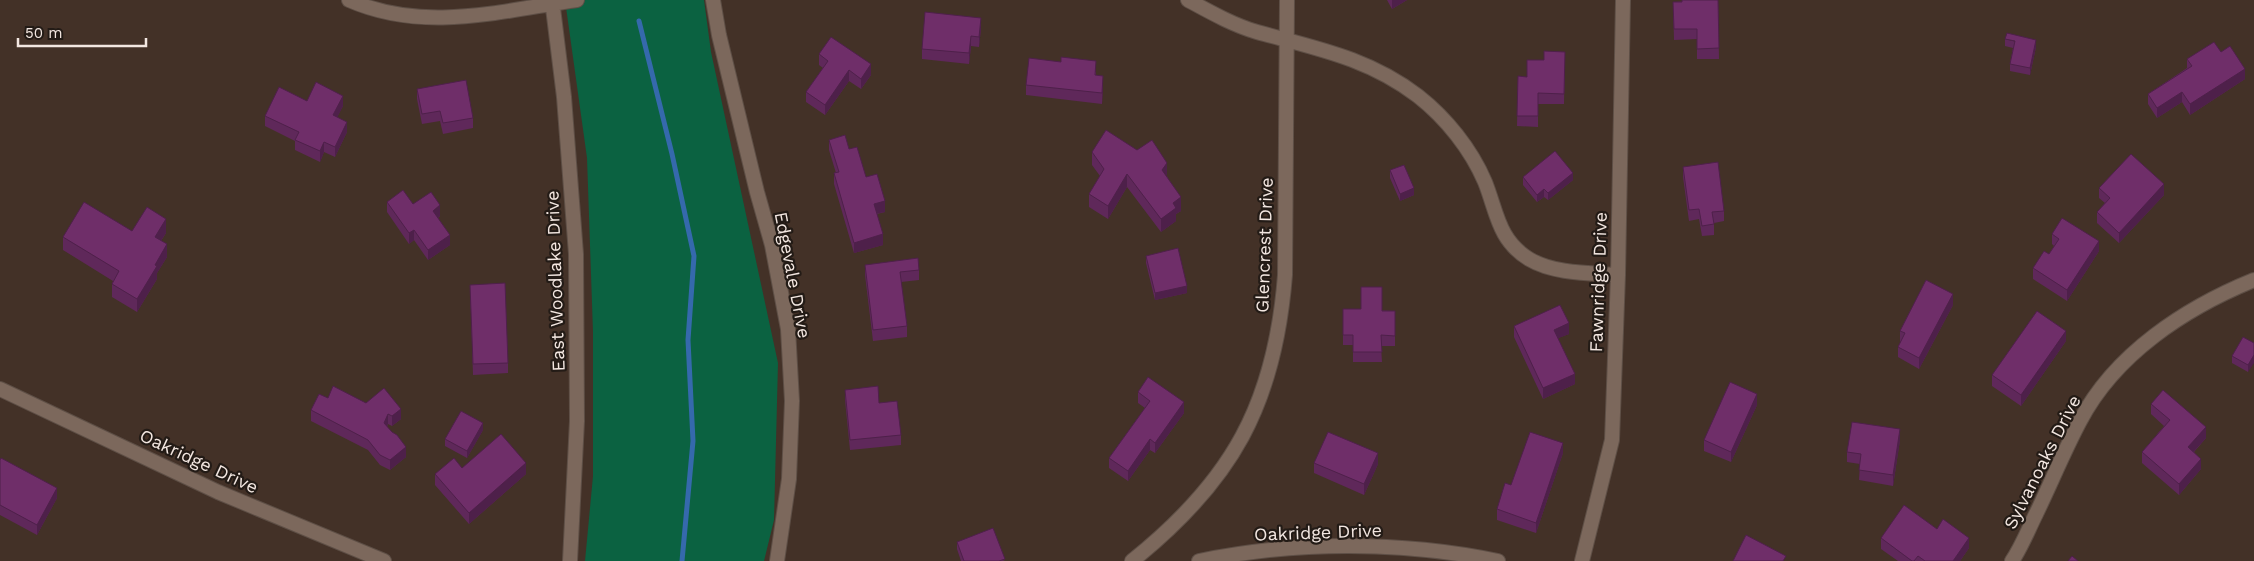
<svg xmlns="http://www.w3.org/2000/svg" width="2254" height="561" font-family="'Work Sans',sans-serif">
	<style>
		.green { fill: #0b6241 }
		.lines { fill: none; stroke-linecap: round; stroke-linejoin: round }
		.stream { stroke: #3569ac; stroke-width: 5 }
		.minor-casing { stroke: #5e4f46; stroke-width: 16 }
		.minor { stroke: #7c685c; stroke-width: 14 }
		.wall { fill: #5f285a }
		.shaded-wall { fill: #4e204a }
		.building { fill: #6f2e69; stroke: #4e204a }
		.labels { text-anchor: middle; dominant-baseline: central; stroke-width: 4.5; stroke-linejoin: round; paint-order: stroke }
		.street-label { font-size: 18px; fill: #f3e7e1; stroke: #231b16 }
	</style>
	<rect width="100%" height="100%" fill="#433127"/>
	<path class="green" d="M565 0H704L711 52 778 363 774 520 764 561H585L593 476V332L587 158Z"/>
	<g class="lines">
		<path class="stream" d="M639 21 672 154 694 256 688 340 693 441 682 561"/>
		<g class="minor-casing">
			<path id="minor" d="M349 0C424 33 500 11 577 0
				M552 0 564 97 576 254 577 421 570 561
				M713 0 719 35 757 192 772 245 788 329 792 401 789 479 777 561
				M1188 0C1210 12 1233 25 1257 32 1315 48 1369 58 1418 96 1446 118 1471 149 1485 182 1497 212 1498 240 1529 259 1554 274 1590 273 1618 275
				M0 389 218 492 384 561
				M1132 561C1232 481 1275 404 1285 275L1287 0
				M1199 561C1296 541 1401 541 1498 561
				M1582 561 1612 440 1618 275 1623 0
				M2012 561C2022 546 2028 530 2036 514 2051 483 2064 451 2080 421 2115 354 2185 308 2254 280"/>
		</g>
		<use href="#minor" class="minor"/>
	</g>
	<path class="wall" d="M1387 0H1407L1392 9Z
		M1718 0 1719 59H1697V39L1674 40 1673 2Z
		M981 28 979 47 971 46 969 64 922 59V49Z
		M2005 39 2036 47 2030 75 2010 71V64L2013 48 2005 46Z
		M1565 52 1564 104H1538V127L1517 126 1518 76 1527 77 1544 60Z
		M2221 52 2245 79 2190 115 2182 102 2157 118 2148 104V94L2187 68V59Z
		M819 54 871 75 861 89 849 81 825 115 806 102V92L823 68 819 65Z
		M1096 72V75L1103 87 1102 104 1026 95V85Z
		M417 89 473 118V128L443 134 440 121 422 124 417 99Z
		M307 101 343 106 337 117 347 132 335 157 324 152 320 162 295 150V141L265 126V116Z
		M829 140 849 149 866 177 885 212 877 214 883 245 854 253 834 184V173H836L829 150Z
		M1092 152 1167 176 1181 211 1176 214V221L1161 232 1127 187 1108 219 1089 207V194L1100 176 1092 165Z
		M1683 167 1724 211V221L1714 223V235L1702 236 1699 219 1689 221 1683 177Z
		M1390 170 1414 195 1400 201 1390 178Z
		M1523 177 1573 180 1548 200 1544 197 1537 202 1523 185Z
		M2099 188 2164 195 2119 243 2097 223V212L2105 203 2099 198Z
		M387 202 413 204 440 216 438 218 450 245 428 260 414 240 409 244 387 212Z
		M132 231 166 233 161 241 167 257 157 273V279L137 312 112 297V284L113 281 63 250V237Z
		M2052 234 2099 251 2067 301 2033 279V268L2049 254 2054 246 2052 244Z
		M1146 256 1187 293 1155 300 1146 263Z
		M865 265 919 270V280L901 282 907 326V337L873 341 865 275Z
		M470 285 508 363V373L473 375Z
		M1953 305 1919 369 1898 357V347L1901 342 1900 341V331Z
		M1343 309 1395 311V346H1381L1382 362H1353V345H1343Z
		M1514 326 1569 334 1558 338 1575 384 1543 399 1514 337Z
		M2066 341 2021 406 1992 386V375Z
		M2254 343 2248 372 2232 363V356Z
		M845 390 879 403 901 435V445L850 450 845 400Z
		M1138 392 1184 413 1155 453 1150 450 1128 481 1109 468V458L1145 408 1138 403Z
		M366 403 401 419 392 426 388 424 387 427 406 457 390 470 380 465 368 450 311 421V410Z
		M2151 404 2206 438 2194 452 2201 469 2179 495 2142 463V452L2164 426 2151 414Z
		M1757 405 1731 462 1704 451V440Z
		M483 430 467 458 445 446V439Z
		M1900 440 1893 486 1859 480 1860 464 1847 462V452Z
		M1563 453 1536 533 1497 520V509L1511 485Z
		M0 460 57 498 37 535 0 515Z
		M1314 463 1378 464 1364 495 1314 473Z
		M462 468 526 474 469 524 435 485V474Z
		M1937 529 1969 548 1960 561H1898L1881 549V538Z
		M957 542 1005 561H961L957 549Z"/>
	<path class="shaded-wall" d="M1392 0H1407L1392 9Z
		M981 18V28L979 47V37Z
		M971 36V46L969 64V53Z
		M2036 40V47L2030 75V68Z
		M871 64V75L861 89V79Z
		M2245 69V79L2190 115V104Z
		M849 70V81L825 115V105Z
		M1103 76V87L1102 104V93Z
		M2182 92V102L2157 118V108Z
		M343 96V106L333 126V115Z
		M347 122V132L335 157V147Z
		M324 142V152L320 162V151Z
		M1167 163V176L1162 170Z
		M1573 173V180L1548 200V193Z
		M1127 174V187L1108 219V206Z
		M2164 184V195L2119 243V233Z
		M1414 188V195L1400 201V194Z
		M1544 189V197L1537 202V195Z
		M1181 197V211L1176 214V221L1161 232V219L1173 203Z
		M885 201V212L874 214V204Z
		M440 205V216L433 221V211Z
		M166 219V233L155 250V237Z
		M414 230V240L409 244V233Z
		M883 234V245L854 253V243Z
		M450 235V245L428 260V250Z
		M2099 241V251L2067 301V290Z
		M167 244V257L157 273V279L137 312V299L155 265Z
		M1187 286V293L1155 300V293Z
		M1953 294V305L1919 369V358Z
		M1569 323V334L1554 340V330Z
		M2066 331V341L2021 406V395Z
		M2254 355V363L2248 372V365Z
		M1575 374V384L1543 399V388Z
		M1757 394V405L1731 462V452Z
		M1184 402V413L1155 453V443Z
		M401 409V419L392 426V416Z
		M388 414V424L384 433V423Z
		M483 423V430L467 458V451Z
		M2206 427V438L2188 458V447Z
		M1900 429V440L1893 486V475Z
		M1150 439V450L1128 481V471Z
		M1563 443V453L1536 533V523Z
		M406 447V457L390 470V460Z
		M1378 453V464L1364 495V484Z
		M2201 459V469L2179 495V484Z
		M526 463V474L469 524V513Z
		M57 488V498L37 535V525Z
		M1969 538V548L1960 561H1953Z"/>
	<path class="building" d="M1682 0H1718L1719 48 1697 49V29H1674L1673 2H1682Z
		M925 12 981 18 979 37 971 36 969 53 922 49Z
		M2007 33 2036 40 2030 68 2010 64 2015 41 2005 39Z
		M831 37 871 64 861 79 849 70 825 105 806 92 828 61 819 54Z
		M2214 42 2221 52 2230 46 2245 69 2190 104 2182 92 2157 108 2148 94 2192 66 2187 59Z
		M1544 51 1565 52 1564 94 1538 93V116H1517L1518 76 1527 77V60H1544Z
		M1061 57 1096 61 1095 75 1103 76 1102 93 1026 85 1029 58 1061 62Z
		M466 80 473 118 443 123 440 111 422 114 417 89Z
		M316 82 343 96 333 115 347 122 335 147 324 142 320 151 295 140 299 132 265 116 279 87 307 101Z
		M1106 130 1137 150 1152 140 1167 163 1162 170 1181 197 1173 203 1176 208 1161 219 1127 174 1108 206 1089 194 1104 169 1092 152Z
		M845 135 849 149 857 147 866 177 877 174 885 201 874 204 883 234 854 243 834 173 839 172 829 140Z
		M1555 151 1573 173 1548 193 1544 189 1537 195 1523 177Z
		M2131 154 2164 184 2119 233 2097 212 2110 198 2099 188Z
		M1718 162 1724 211 1712 212 1714 224 1702 226 1699 209 1689 210 1683 167Z
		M1404 165 1414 188 1400 194 1390 170Z
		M403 190 413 204 431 192 440 205 433 211 450 235 428 250 414 230 409 233 387 202Z
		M84 202 132 231 147 207 166 219 155 237 167 244 155 265 157 266 137 299 112 284 119 271 63 237Z
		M2062 218 2099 241 2067 290 2033 268 2044 251 2049 254 2059 239 2052 234Z
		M1178 248 1187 286 1155 293 1146 256Z
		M918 258 919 270 900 272 907 326 873 330 865 265Z
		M1926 280 1953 294 1919 358 1898 347 1905 333 1900 331Z
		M505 283 508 363 473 364 470 285Z
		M1361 287H1382V311H1395V336L1381 335 1382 352H1353V335H1343V309H1361Z
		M1560 305 1569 323 1554 330 1575 374 1543 388 1514 326Z
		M2037 311 2066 331 2021 395 1992 375Z
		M2243 337 2254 343V355L2248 365 2232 356Z
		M1148 377 1184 402 1155 443 1150 439 1128 471 1109 458 1150 401 1138 392Z
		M1730 382 1757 394 1731 452 1704 440Z
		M333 386 366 403 384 388 401 409 392 416 388 414 384 423 392 432 397 435 406 447 390 460 380 455 368 440 311 410 319 394 328 398Z
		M878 386 879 403 897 401 901 435 850 440 845 390Z
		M2163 390 2206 427 2188 447 2201 459 2179 484 2142 452 2170 420 2151 404Z
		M461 411 483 423 467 451 445 439Z
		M1852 422 1900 429 1893 475 1859 470 1861 454 1847 452Z
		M1328 432 1378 453 1364 484 1314 463Z
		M1530 432 1563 443 1536 523 1497 509 1505 483 1511 485Z
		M501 434 526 463 469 513 435 474 454 458 462 468Z
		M1 458 57 488 37 525 0 505V460Z
		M1904 505 1937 529 1943 519 1969 538 1953 561H1925L1918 556 1914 561H1912L1881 538Z
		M993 528 1005 559 999 561H964L957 542Z
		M1746 535 1786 556 1783 561H1733Z
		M2072 556 2078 561H2068Z"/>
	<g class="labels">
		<g class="street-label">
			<text transform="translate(1264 245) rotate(-88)">Glencrest Drive</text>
			<text transform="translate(793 275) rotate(79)">Edgevale Drive</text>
			<text transform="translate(555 281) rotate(-92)">East Woodlake Drive</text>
			<text transform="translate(1598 282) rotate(-88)">Fawnridge Drive</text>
			<text transform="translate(199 461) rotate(25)">Oakridge Drive</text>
			<text transform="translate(2042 462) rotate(-63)">Sylvanoaks Drive</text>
			<text transform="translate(1318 532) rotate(-2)">Oakridge Drive</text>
		</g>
	</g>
	<path d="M18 38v8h128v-8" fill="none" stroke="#f3e7e1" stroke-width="2.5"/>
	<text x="25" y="38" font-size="15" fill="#f3e7e1" stroke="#231b16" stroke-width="4" paint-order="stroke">50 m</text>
</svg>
